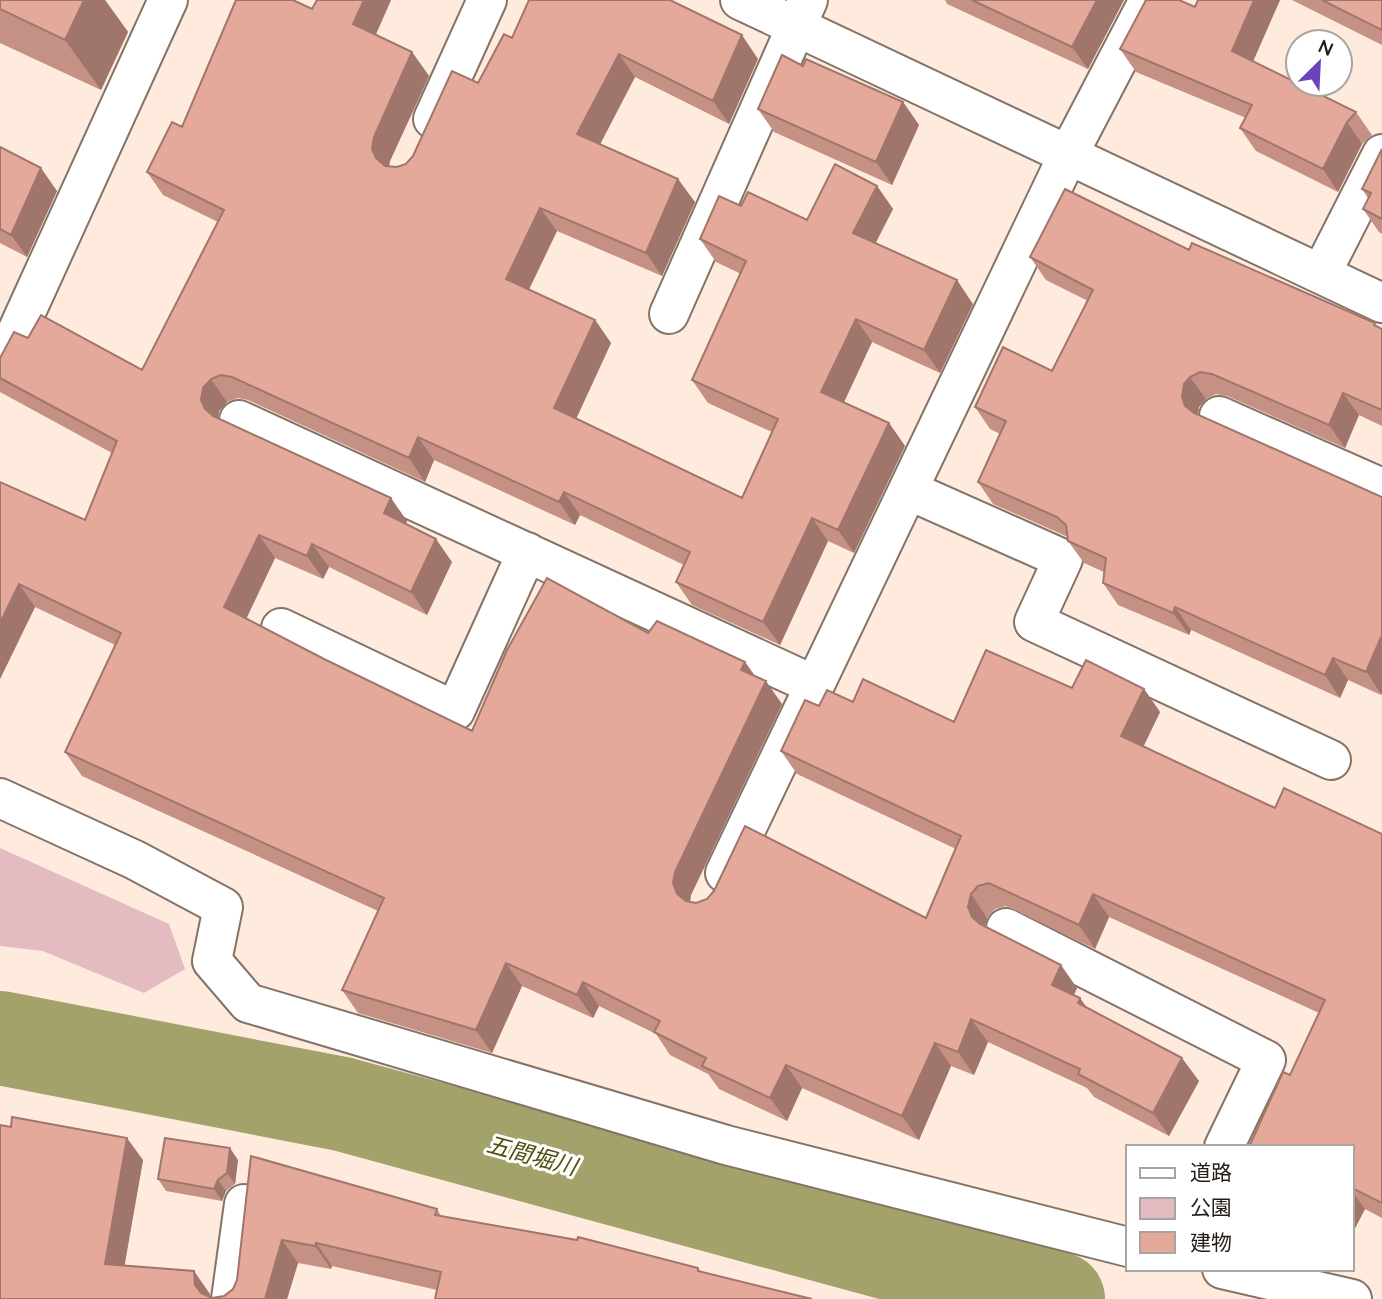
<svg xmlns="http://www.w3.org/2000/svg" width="1382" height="1299" font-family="Quicksand,'Noto Sans JP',sans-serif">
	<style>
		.green { fill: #e3bbc1 }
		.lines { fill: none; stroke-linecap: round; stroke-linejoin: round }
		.river { stroke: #a3a26b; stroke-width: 94 }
		.minor-casing { stroke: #847367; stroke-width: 42 }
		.minor { stroke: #fff; stroke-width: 38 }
		.wall { fill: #c59185 }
		.shaded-wall { fill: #a0766c }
		.building { fill: #e5a99b; stroke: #a0766c; stroke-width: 2 }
		.labels { text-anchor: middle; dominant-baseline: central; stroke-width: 6; stroke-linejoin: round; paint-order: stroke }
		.water-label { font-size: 23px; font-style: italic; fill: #514f0b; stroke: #fff }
	</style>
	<rect width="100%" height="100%" fill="#feebdd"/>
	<path class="green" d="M0 848 169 924 185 969 144 993 43 951 0 946Z"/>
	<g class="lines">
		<path class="river" d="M0 1038 342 1104 1058 1299"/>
		<g class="minor-casing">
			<path id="minor" d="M740 0 1382 303
				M433 119 487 0
				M1321 274 1382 154
				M669 314 808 0
				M0 369 168 0
				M1219 416 1382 488
				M239 420 814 685
				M908 490 1063 559 1034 622 1331 760
				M281 628 455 711 527 552
				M0 798 135 860 223 907 212 961 248 1003 726 1145 1128 1247
				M725 873 1068 155 1149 0
				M1006 928 1266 1060 1224 1147
				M1222 1269 1352 1299
				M231 1299 244 1204"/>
		</g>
		<use href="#minor" class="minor"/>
	</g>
	<path class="wall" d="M0 0H105L128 32 101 90 0 43Z
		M317 0H391L375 35 412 52 429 76 390 161 389 166 397 167 406 164 478 83 512 38 758 59 729 124 635 77 600 144 695 202 662 276 557 231 529 290 595 320 611 343 576 419 742 498 772 432 708 403 692 380 741 274 716 262 700 239 741 206 807 220 877 186 893 209 875 243 973 304 940 373 872 342 844 402 889 423 905 446 854 553 828 541 780 645 692 605 676 582 684 565 580 515 575 525 434 460 425 482 248 400 238 398 227 402 219 411 218 419 407 521 406 524 452 562 427 615 329 567 323 579 275 558 246 618 324 659 472 731 648 633 745 662 755 676 782 704 691 895 690 902 696 903 926 918 956 849 797 774 781 751 819 706 853 702 954 722 1072 688 1144 689 1160 712 1143 747 1275 808 1382 834V1218L1365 1209 1352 1234V1147L1290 1075 1319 1013 1109 917 1095 949 1006 906 995 909 987 918 985 927 1077 988 1074 995 1080 998 1087 1008 1199 1081 1169 1136 1094 1097 1087 1088 988 1042 974 1075 951 1066 919 1140 802 1088 787 1121 719 1089 708 1074 670 1055 656 1034 599 1006 593 1018 522 986 492 1053 358 1013 342 990 378 911 82 776 65 752 115 645 35 607 0 679V482L85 520 112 453 0 392V358L28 338 142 370 218 222 163 195 147 172 182 127 312 9Z
		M945 0H1124L1088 69 947 4Z
		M1280 0 1253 61 1356 112 1372 135 1362 144 1338 192 1256 151 1240 128 1246 118 1136 72 1120 49 1195 7Z
		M1292 0H1382V45Z
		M803 66 903 102 919 125 892 185 774 132 758 109Z
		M0 147 57 191 27 257 0 243Z
		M1382 149V234L1379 232 1363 209 1368 198 1362 189Z
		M1189 250 1382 329V426L1359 415 1345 448 1227 396 1216 394 1206 399 1199 407 1198 415 1381 695 1348 680 1340 698 1191 630 1189 635 1118 605 1103 583 1104 572 1084 563 1068 541V537L993 504 978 482 1000 434 990 429 975 407 1052 371 1088 301 1046 280 1030 257Z
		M251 1156 437 1209 441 1216 698 1268 701 1272 437 1290 332 1266 331 1269 298 1263 287 1299H0L143 1160 124 1265 210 1294V1297L212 1298 224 1296 233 1289 237 1280Z
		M238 1160 235 1184 226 1191 222 1201 166 1191 158 1179Z"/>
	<path class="shaded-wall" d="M84 0H105L128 32 101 90 65 40Z
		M364 0H391L370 48 353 24Z
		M1097 0H1124L1088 69 1072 47Z
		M1254 0H1280L1248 73 1232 51Z
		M742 35 758 59 729 124 713 101Z
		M412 52 429 76 390 161 388 172 376 158 372 149 374 137Z
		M619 54 635 77 593 158 577 134Z
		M903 102 919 125 892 185 876 162Z
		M1347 122 1362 144 1338 192 1323 169Z
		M41 168 57 191 27 257 11 235Z
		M678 179 695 202 662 276 646 253Z
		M877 186 893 209 869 256 853 233Z
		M540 208 557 231 522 303 506 279Z
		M957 280 973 304 940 373 924 350Z
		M856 319 872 342 838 415 821 392Z
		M595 320 611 343 570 432 554 408Z
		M1190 377 1206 399 1199 407 1197 419 1185 406 1182 397 1184 384Z
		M211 379 227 402 219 411 217 423 205 409 201 400 203 388Z
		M1343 393 1359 415 1345 448 1329 425Z
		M889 423 905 446 854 553 838 530Z
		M418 437 434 460 425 482 409 458Z
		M564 492 580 515 575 525 559 502Z
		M391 498 407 521 400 537 384 513Z
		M812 518 828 541 780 645 763 622Z
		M259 535 275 558 241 630 224 607Z
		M436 539 452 562 427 615 411 592Z
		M312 544 329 567 323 579 307 556Z
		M19 584 35 607 0 679V623Z
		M1175 607 1191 630 1189 635 1173 613Z
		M1382 635V693L1381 695 1366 672Z
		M1333 658 1348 680 1340 698 1325 675Z
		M745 662 761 685 741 670Z
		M766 681 782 704 691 895 689 906 677 894 673 883 675 872Z
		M1144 689 1160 712 1137 760 1121 736Z
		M971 894 987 918 984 930 972 917 968 907Z
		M1093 894 1109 917 1095 949 1079 925Z
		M506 963 522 986 492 1053 476 1030Z
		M1061 965 1077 988 1068 1008 1052 985Z
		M583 982 599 1006 593 1018 577 995Z
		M1080 998 1096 1021 1078 1003Z
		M971 1019 988 1042 974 1075 958 1052Z
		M935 1043 951 1066 919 1140 902 1116Z
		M1182 1058 1199 1081 1169 1136 1153 1113Z
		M786 1065 802 1088 787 1121 770 1098Z
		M127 1138 143 1160 121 1286 105 1264Z
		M230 1148 238 1160 235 1184 227 1173Z
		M218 1180 226 1191 222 1201 214 1189Z
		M1352 1191 1365 1209 1352 1234Z
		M282 1240 298 1263 287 1299H265Z
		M316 1243 332 1266 331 1269 315 1246Z
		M194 1271 210 1294V1299H205L195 1285Z"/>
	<path class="building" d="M0 0H84L65 40 0 9Z
		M236 0H293L312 9 317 0H364L353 24 412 52 374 137 372 149 376 158 385 166 397 167 406 164 413 156 452 71 478 83 504 34 512 38 529 0H670L742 35 713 101 619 54 577 134 678 179 646 253 540 208 506 279 595 320 554 408 742 498 778 419 692 380 746 261 700 239 719 196 741 206 748 192 807 220 835 164 877 186 853 233 957 280 924 350 856 319 821 392 889 423 838 530 812 518 763 622 676 582 690 552 564 492 559 502 418 437 409 458 232 377 221 375 211 379 203 388 201 400 205 409 213 416 391 498 384 513 436 539 411 592 312 544 307 556 259 535 224 607 324 659 472 731 507 650 547 578 648 633 657 621 745 662 741 670 766 681 675 872 673 883 677 894 686 901 696 903 707 899 714 891 745 826 926 918 961 836 781 751 805 700 819 706 827 690 853 702 863 679 954 722 986 650 1072 688 1086 660 1144 689 1121 736 1275 808 1284 788 1382 834V1203L1352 1188V1147H1249L1283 1072 1290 1075 1325 1000 1093 894 1079 925 989 883 978 886 971 894 968 907 972 917 980 924 1061 965 1052 985 1080 998 1078 1003 1182 1058 1153 1113 1078 1074 1080 1069 971 1019 958 1052 935 1043 902 1116 786 1065 770 1098 702 1066 706 1058 654 1032 660 1021 583 982 577 995 506 963 476 1030 342 990 384 898 65 752 121 633 19 584 0 623V482L85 520 117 441 0 378V358L14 332 28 338 41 315 142 370 224 210 147 172 172 122 182 127Z
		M972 0H1097L1072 47Z
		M1146 0H1179L1195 7 1198 0H1254L1232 51 1356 112 1347 122 1323 169 1240 128 1252 105 1120 49Z
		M1322 0H1382V30Z
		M782 55 803 66 806 59 903 102 876 162 758 109Z
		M0 147 41 168 11 235 0 229Z
		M1382 149V219L1363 209 1371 193 1362 189Z
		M1065 189 1189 250 1192 243 1375 323 1374 325 1382 329V410L1343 393 1329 425 1212 374 1200 372 1190 377 1184 384 1182 397 1185 406 1194 413 1382 497V635L1366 672 1333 658 1325 675 1175 607 1173 613 1103 583 1106 558 1068 541 1066 525 1057 517 978 482 1006 421 975 407 1003 347 1052 371 1093 290 1030 257Z
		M12 1117 127 1138 105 1264 194 1271 195 1285 201 1293 212 1298 224 1296 233 1289 237 1280 251 1156 437 1209 435 1215 577 1240 578 1237 698 1268V1271L812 1299H435L441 1272 316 1243 315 1246 282 1240 265 1299H0V1125L11 1127Z
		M165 1138 230 1148 227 1173 218 1180 214 1189 158 1179Z"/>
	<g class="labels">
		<g class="water-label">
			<text transform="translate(532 1155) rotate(15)">五間堀川</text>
		</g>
	</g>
	<rect x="1126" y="1145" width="228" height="126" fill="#ffffff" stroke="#a7a4a2" stroke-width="2"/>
	<rect x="1140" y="1168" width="35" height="10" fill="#ffffff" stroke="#a7a4a2" stroke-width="2"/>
	<text x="1190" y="1180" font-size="21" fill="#231c17">道路</text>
	<rect x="1140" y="1198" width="35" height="21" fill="#e3bbc1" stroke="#a7a4a2" stroke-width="2"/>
	<text x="1190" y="1215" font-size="21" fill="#231c17">公園</text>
	<rect x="1140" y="1232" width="35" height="21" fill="#e5a99b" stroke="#a7a4a2" stroke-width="2"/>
	<text x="1190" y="1250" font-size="21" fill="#231c17">建物</text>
	<g transform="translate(1319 63) rotate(24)"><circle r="33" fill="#ffffff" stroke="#a7a4a2" stroke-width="2"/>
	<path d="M0-5L12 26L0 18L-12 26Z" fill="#6c43bc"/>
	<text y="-10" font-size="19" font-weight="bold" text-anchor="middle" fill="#231c17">N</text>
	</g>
</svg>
